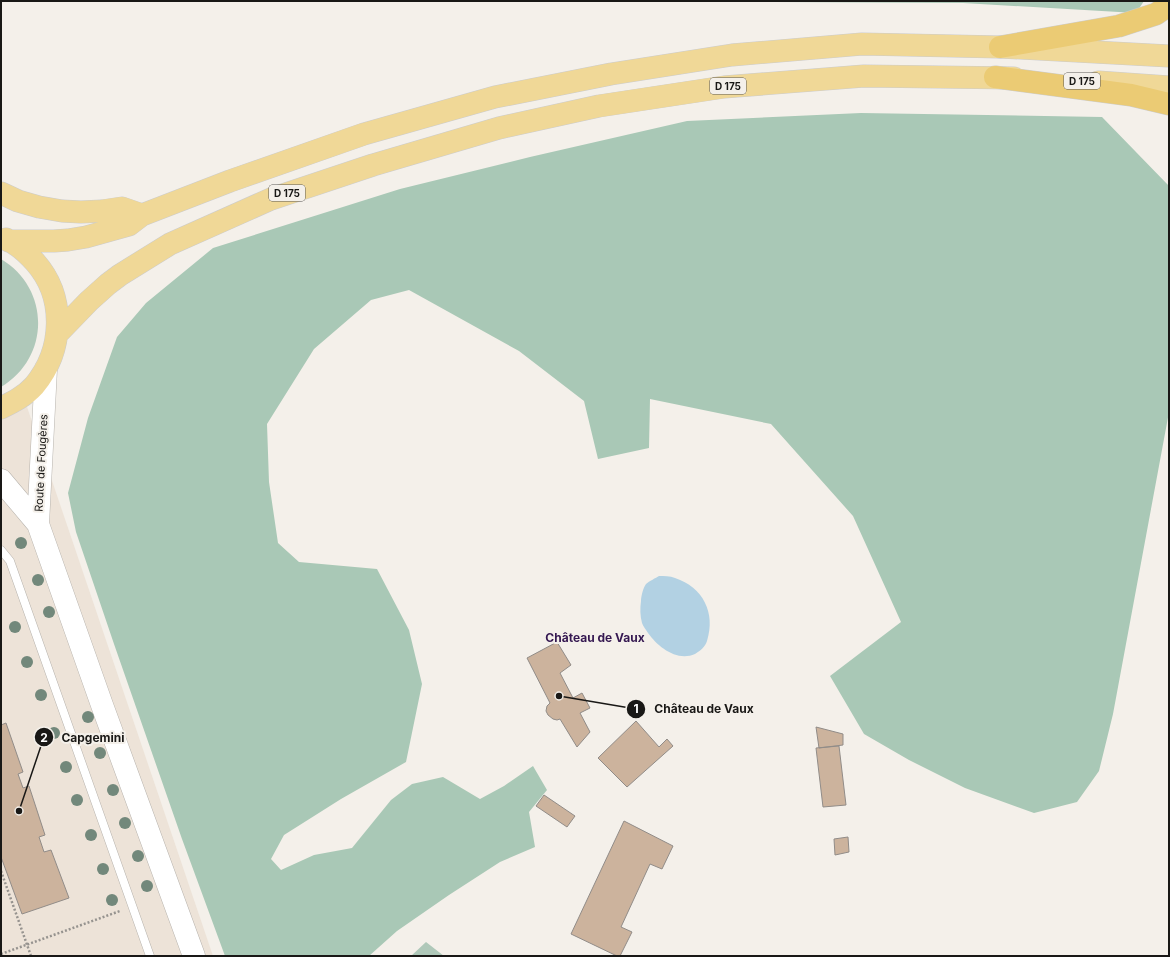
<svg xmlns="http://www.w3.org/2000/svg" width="1170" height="957" font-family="Inter,sans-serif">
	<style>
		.built { fill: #ede3d8 }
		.green { fill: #afc8b9 }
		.forest { fill: #a9c8b6 }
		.water { fill: #b2d1e3 }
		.building { fill: #ccb39d; stroke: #918c88 }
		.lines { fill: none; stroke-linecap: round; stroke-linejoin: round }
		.service-casing { stroke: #b7b3ad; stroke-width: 9 }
		.secondary-casing { stroke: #b7b3ad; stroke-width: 23 }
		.primary-casing { stroke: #ccc; stroke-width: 23 }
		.trunk-casing { stroke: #ccc; stroke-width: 23 }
		.path { stroke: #96938f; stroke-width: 2.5; stroke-dasharray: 2 2; stroke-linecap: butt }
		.service { stroke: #fff; stroke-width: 8 }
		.secondary { stroke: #fff; stroke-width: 22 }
		.primary { stroke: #f0d897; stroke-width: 22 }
		.trunk { stroke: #ebcb74; stroke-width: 22 }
		.tree { fill: #72887b }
		.labels { text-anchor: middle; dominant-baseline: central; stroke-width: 4; stroke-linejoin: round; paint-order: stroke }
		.shield { fill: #f4f0ea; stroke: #5b5956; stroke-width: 1 }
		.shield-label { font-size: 10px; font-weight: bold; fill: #191816 }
		.street-label { font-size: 11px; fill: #191816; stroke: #f4f0ea }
		.neighbourhood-label { font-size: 12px; font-weight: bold; fill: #351851; stroke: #f4f0ea }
		.leader { fill: none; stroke: #191816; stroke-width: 1.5 }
		.callout-dot { fill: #191816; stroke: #f4f0ea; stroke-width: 1.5 }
		.mark-label { font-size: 12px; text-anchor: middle; font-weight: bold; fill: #fff }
		.callout-label { font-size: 12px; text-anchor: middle; font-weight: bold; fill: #191816; stroke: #f4f0ea; stroke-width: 4; stroke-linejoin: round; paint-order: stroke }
	</style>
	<rect width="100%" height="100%" fill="#f4f0ea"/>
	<path class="built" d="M23 395 213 956H1V403Z"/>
	<path class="green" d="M1 259C51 289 50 358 1 387Z
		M426 942 444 956H411Z"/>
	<path class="forest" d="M776 1H1144L1136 13 963 3 775 2Z
		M861 113 1102 117 1169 186V412L1113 714 1099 771 1077 802 1034 813 965 788 909 760 864 734 830 676 901 622 853 516 771 424 650 399 649 448 598 459 584 401 519 351 409 290 371 300 314 349 267 424 269 482 278 543 299 562 377 569 409 630 422 684 406 762 341 799 284 835 271 859 281 870 314 855 352 848 391 800 412 784 443 777 480 799 504 786 533 766 547 790 529 812 535 847 500 862 449 895 397 931 369 956H225L182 839 114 644 76 532 68 493 88 418 117 337 146 303 213 248 400 189 530 157 687 121Z"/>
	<path class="water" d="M659 576C664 576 670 576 675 578 703 587 716 613 707 641 705 647 700 651 695 654 677 662 658 647 648 633 646 630 643 626 642 623 640 616 640 608 641 601 641 597 643 588 646 584 649 581 656 578 659 576Z"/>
	<path class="building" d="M557 642 571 665 560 673 573 698 582 693 590 708 580 713 590 732 577 747 560 719 557 720 553 719 548 715 546 711 547 706 550 703 527 658Z
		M636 721 659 747 667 739 673 746 627 787 598 758Z
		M6 723 23 772 18 774 23 788 29 786 45 835 39 837 44 852 51 850 69 898 22 914 1 857V725Z
		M816 727 843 734V745L819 748Z
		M839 746 846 805 823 807 816 748Z
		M544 795 575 816 567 827 536 806Z
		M624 821 673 846 662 869 650 864 621 927 632 932 620 956H617L571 934Z
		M848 837 849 852 835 855 834 839Z"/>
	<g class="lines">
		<g class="service-casing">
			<path id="service" d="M1 550 10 561 150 956"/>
		</g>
		<g class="secondary-casing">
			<path id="secondary" d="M1 480 38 524 102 705 194 956
				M38 524 46 369"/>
		</g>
		<g class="primary-casing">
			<path id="primary" d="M1098 82 1169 87
				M1 193 18 201 39 207 62 211 81 212 102 211 122 208 142 215
				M9 241H54L68 240 86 237 129 225 142 215 230 181 364 134 495 97 611 74 732 55 862 44 1000 47 1169 56
				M58 333 89 301 108 284 120 275 170 244 271 199 373 165 499 128 599 106 724 87 864 76 1014 78
				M1 408C13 402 25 396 34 386 64 350 66 297 35 262 27 253 17 244 6 239"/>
		</g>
		<g class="trunk-casing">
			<path id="trunk" d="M1000 47 1119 26 1156 14 1169 5
				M995 77 1131 95 1169 104"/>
		</g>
		<path class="path" d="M1 871 31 956
			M1 954 120 911"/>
		<use href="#service" class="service"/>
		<use href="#secondary" class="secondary"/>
		<use href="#primary" class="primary"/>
		<use href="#trunk" class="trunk"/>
	</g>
	<g class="tree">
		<circle cx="21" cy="543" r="6"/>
		<circle cx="38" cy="580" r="6"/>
		<circle cx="49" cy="612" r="6"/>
		<circle cx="15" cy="627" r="6"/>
		<circle cx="27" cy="662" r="6"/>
		<circle cx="41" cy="695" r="6"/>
		<circle cx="88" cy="717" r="6"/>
		<circle cx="54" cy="733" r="6"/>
		<circle cx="100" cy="753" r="6"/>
		<circle cx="66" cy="767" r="6"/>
		<circle cx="113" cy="790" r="6"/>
		<circle cx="77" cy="800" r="6"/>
		<circle cx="125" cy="823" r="6"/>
		<circle cx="91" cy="835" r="6"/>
		<circle cx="138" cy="856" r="6"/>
		<circle cx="103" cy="869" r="6"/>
		<circle cx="147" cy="886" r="6"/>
		<circle cx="112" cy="900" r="6"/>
	</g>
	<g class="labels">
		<g class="shield">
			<rect x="1064" y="73" width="36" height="16" rx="3"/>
			<rect x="710" y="78" width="36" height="16" rx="3"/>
			<rect x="269" y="185" width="36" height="16" rx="3"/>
		</g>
		<g class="shield-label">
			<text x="1082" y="81">D 175</text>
			<text x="728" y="86">D 175</text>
			<text x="287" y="193">D 175</text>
		</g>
		<g class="street-label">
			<text transform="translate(41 463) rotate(-87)">Route de Fougères</text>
		</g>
		<g class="neighbourhood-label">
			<text x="595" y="637">Château de Vaux</text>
		</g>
	</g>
	<path class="leader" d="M559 696L636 709M19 811L44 737"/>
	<g class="callout-dot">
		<circle cx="559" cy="696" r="4"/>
		<circle cx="19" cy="811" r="4"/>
		<circle cx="636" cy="709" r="10"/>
		<circle cx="44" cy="737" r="10"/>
	</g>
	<g class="mark-label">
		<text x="636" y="713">1</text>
		<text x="44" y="742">2</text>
	</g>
	<g class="callout-label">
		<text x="704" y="713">Château de Vaux</text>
		<text x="93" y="742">Capgemini</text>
	</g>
	<rect width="1170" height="957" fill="none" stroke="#191816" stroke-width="4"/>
</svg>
